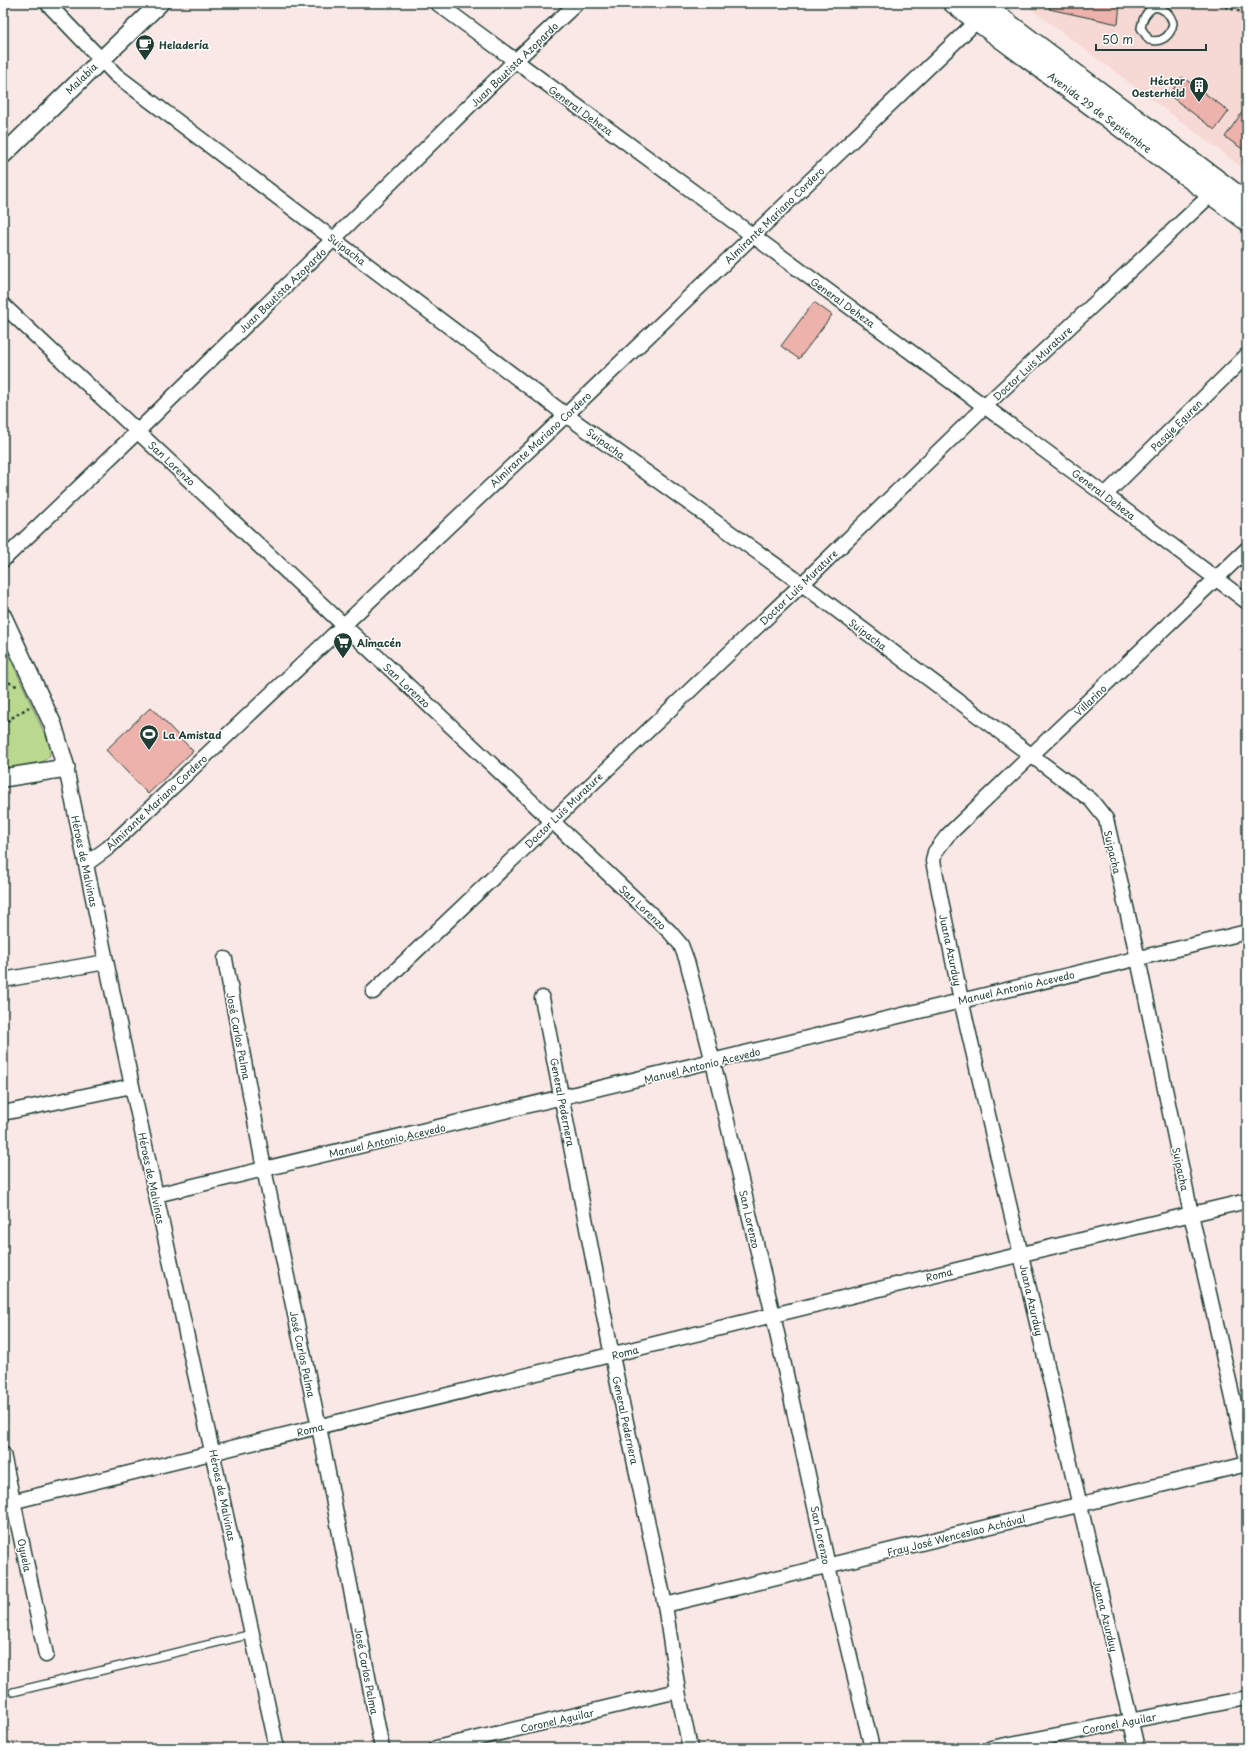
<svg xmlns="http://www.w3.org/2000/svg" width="1250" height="1751" font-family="'Playpen Sans',sans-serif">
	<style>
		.built { fill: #f6d8d4 }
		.green { fill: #bbd88f; stroke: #6d8a62 }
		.building { fill: #edb2ab; stroke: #1f3d34 }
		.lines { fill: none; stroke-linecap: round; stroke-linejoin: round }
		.service-casing { stroke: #1f3d34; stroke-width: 10 }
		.minor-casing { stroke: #1f3d34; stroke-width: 17 }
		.tertiary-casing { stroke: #1f3d34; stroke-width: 20 }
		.secondary-casing { stroke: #1f3d34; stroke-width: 22 }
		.path { stroke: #1f3d34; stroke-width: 2.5; stroke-dasharray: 3 3; stroke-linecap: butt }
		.service { stroke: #fff; stroke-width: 7 }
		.minor { stroke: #fff; stroke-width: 14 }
		.tertiary { stroke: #fff; stroke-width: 17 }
		.secondary { stroke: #fff; stroke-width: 19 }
		.labels { text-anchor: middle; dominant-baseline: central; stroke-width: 3; stroke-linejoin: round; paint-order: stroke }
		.poi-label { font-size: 10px; font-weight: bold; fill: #1f3d34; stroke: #fff; text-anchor: start }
		.street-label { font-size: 10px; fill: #1f3d34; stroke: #fff }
	</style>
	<rect width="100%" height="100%" fill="#fae8e6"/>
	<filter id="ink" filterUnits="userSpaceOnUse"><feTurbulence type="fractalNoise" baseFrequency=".025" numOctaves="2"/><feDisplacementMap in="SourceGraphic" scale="8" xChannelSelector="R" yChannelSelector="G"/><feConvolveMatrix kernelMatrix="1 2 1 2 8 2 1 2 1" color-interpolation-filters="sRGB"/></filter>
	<g filter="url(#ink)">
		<path class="built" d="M1023 3H1247V171L1150 98Z"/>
		<path class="green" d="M3 642 51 748 49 757 42 762 3 769Z"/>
		<path class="building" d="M1050 3H1120L1118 24 1049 9Z
			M1182 77 1229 111 1215 130 1169 95Z
			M1247 105V152L1225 137Z
			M814 302 832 315 799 359 781 346Z
			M151 707 193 751 148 794 106 750Z"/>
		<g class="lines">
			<g class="service-casing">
				<path id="service" d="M1154 7C1164 8 1170 13 1173 23 1171 36 1162 43 1149 40L1141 28C1143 18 1145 13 1154 7Z
					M13 1692 252 1634"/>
			</g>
			<g class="minor-casing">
				<path id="minor" d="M47 3 116 75 566 415 802 584 1091 800 1106 819 1138 959 1191 1214 1247 1460
					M437 3 1105 495 1247 602
					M3 305 669 931 681 945 687 961 713 1062 773 1315 828 1566 872 1748
					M1105 495 1247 355
					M3 560 138 431 515 61 577 3
					M66 768 132 1086 277 1748
					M86 864 108 848 566 415 983 15
					M225 959 264 1169 319 1427 382 1748
					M3 980 106 962
					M373 992 802 584 985 406 1218 188
					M542 998 612 1356 665 1605 678 1691 690 1748
					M3 1113 132 1086
					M156 1195 1247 932
					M3 1454 46 1655
					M3 1504 1022 1254 1247 1201
					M665 1605 1247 1464
					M436 1748 678 1691
					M991 1748 1247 1698
					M1137 1748 961 1000 933 861 935 852 947 836 1247 549"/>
			</g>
			<g class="tertiary-casing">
				<path id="tertiary" d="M3 155 160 3
					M3 617 53 725 66 768 3 778"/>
			</g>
			<g class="secondary-casing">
				<path id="secondary" d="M953 3 1247 221
					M981 3 1247 202"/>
			</g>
			<path class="path" d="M1214 3 1247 14
				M3 680 19 687
				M3 726 10 719 29 707"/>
			<use href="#service" class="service"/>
			<use href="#minor" class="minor"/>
			<use href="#tertiary" class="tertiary"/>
			<use href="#secondary" class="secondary"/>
		</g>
	</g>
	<defs>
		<g id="cafe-pin" transform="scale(1)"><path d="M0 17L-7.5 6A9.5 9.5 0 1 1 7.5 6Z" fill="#1f3d34" stroke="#fff"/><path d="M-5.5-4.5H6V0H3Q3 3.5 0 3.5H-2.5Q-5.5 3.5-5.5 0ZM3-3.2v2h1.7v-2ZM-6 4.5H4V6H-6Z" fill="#fff"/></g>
		<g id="building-pin" transform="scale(1)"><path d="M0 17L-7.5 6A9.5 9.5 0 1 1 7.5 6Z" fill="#1f3d34" stroke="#fff"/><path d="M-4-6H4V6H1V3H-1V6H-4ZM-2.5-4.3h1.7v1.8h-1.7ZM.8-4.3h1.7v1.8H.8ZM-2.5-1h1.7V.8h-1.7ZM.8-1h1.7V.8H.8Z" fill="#fff"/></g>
		<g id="supermarket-pin" transform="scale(1)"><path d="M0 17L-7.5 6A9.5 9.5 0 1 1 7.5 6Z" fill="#1f3d34" stroke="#fff"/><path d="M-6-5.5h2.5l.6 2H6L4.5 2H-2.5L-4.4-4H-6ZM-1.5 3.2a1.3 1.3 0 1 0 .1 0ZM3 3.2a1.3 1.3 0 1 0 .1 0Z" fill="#fff"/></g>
		<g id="stadium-pin" transform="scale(1)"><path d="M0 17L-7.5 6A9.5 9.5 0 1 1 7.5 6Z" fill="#1f3d34" stroke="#fff"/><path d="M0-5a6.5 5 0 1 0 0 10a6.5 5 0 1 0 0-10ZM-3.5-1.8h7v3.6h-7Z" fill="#fff"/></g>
	</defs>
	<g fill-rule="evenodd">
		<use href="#cafe-pin" x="145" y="44"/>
		<use href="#building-pin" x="1199" y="86"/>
		<use href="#supermarket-pin" x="343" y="642"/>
		<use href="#stadium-pin" x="149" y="734"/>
	</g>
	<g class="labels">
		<g class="poi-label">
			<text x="159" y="44">Heladería</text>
			<text x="1185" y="80" text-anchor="end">Héctor<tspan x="1185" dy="12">Oesterheld</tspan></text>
			<text x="357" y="642">Almacén</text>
			<text x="163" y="734">La Amistad</text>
		</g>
		<g class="street-label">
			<text transform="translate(514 64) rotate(-44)">Juan Bautista Azopardo</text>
			<text transform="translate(81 78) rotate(-44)">Malabia</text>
			<text transform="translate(581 110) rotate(36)">General Deheza</text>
			<text transform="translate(1100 112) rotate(37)">Avenida 29 de Septiembre</text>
			<text transform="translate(774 215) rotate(-44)">Almirante Mariano Cordero</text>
			<text transform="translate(347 249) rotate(37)">Suipacha</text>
			<text transform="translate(282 290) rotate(-44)">Juan Bautista Azopardo</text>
			<text transform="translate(843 302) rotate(36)">General Deheza</text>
			<text transform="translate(1032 363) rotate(-43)">Doctor Luis Murature</text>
			<text transform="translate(1176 425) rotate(-45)">Pasaje Eguren</text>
			<text transform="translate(540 439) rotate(-43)">Almirante Mariano Cordero</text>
			<text transform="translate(606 443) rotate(36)">Suipacha</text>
			<text transform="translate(172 463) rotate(43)">San Lorenzo</text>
			<text transform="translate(1104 494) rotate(37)">General Deheza</text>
			<text transform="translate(798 587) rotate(-44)">Doctor Luis Murature</text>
			<text transform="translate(868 634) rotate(37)">Suipacha</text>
			<text transform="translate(407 685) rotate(43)">San Lorenzo</text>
			<text transform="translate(1090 700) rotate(-44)">Villarino</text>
			<text transform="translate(156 802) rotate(-43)">Almirante Mariano Cordero</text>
			<text transform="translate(563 810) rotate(-44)">Doctor Luis Murature</text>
			<text transform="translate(1113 852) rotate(77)">Suipacha</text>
			<text transform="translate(85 861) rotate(78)">Héroes de Malvinas</text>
			<text transform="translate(643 907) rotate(43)">San Lorenzo</text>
			<text transform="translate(951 950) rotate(78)">Juana Azurduy</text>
			<text transform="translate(1016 987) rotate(-13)">Manuel Antonio Acevedo</text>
			<text transform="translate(239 1036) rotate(79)">José Carlos Palma</text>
			<text transform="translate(702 1065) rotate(-14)">Manuel Antonio Acevedo</text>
			<text transform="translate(563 1102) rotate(79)">General Pedernera</text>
			<text transform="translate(387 1140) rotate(-13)">Manuel Antonio Acevedo</text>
			<text transform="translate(1181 1169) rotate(78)">Suipacha</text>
			<text transform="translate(152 1178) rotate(78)">Héroes de Malvinas</text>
			<text transform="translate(750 1219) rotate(77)">San Lorenzo</text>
			<text transform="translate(939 1274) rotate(-14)">Roma</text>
			<text transform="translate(1032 1300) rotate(77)">Juana Azurduy</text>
			<text transform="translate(625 1352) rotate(-14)">Roma</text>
			<text transform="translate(303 1354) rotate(78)">José Carlos Palma</text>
			<text transform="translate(626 1420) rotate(78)">General Pedernera</text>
			<text transform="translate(310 1429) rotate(-14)">Roma</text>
			<text transform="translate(223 1495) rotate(78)">Héroes de Malvinas</text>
			<text transform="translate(821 1535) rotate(78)">San Lorenzo</text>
			<text transform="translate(956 1535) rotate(-14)">Fray José Wenceslao Achával</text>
			<text transform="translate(25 1555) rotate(78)">Oyuela</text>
			<text transform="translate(1106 1616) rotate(76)">Juana Azurduy</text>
			<text transform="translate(367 1671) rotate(79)">José Carlos Palma</text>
			<text transform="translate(557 1720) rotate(-13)">Coronel Aguilar</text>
			<text transform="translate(1119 1723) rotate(-11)">Coronel Aguilar</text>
		</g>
	</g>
	<rect width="1250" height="1751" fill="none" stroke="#fff" stroke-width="16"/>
	<rect x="8" y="8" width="1234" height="1735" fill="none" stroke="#1f3d34" stroke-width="1.5" filter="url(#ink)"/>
	<path d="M1096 44v6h110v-6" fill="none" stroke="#1f3d34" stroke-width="2"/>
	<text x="1102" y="44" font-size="12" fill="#1f3d34" stroke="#ffffff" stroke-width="3" paint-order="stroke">50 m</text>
</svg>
